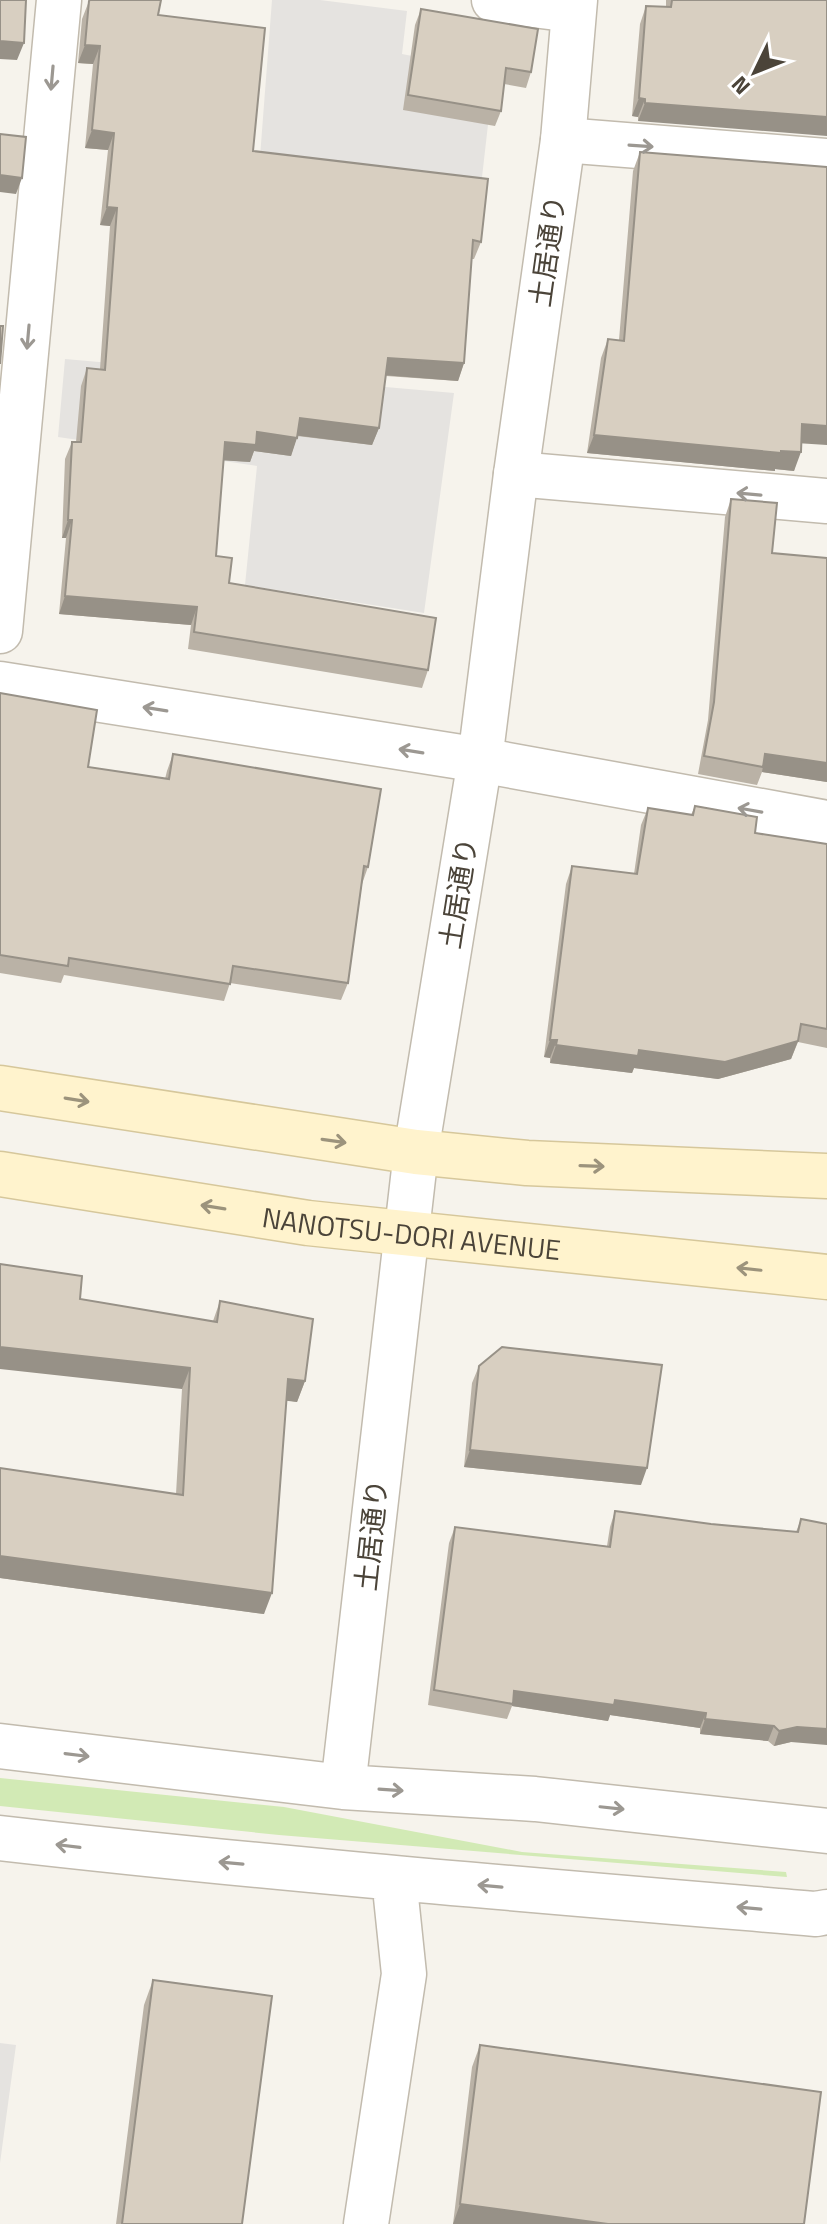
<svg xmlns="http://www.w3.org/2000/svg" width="827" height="2224" font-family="'Titillium Web','Noto Sans JP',sans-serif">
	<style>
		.green { fill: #d2eab5 }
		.parking { fill: #e5e3e0 }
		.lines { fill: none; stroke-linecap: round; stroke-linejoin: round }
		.minor-casing { stroke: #c2bbae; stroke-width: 47 }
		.tertiary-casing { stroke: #c2bbae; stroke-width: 47 }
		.secondary-casing { stroke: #d6c79b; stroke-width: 47 }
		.minor { stroke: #fff; stroke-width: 44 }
		.tertiary { stroke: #fff; stroke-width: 44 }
		.secondary { stroke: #fff3cd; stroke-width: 44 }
		.wall { fill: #bab2a6 }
		.shaded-wall { fill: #979187 }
		.building { fill: #d8cfc1; stroke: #979187; stroke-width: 2 }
		.oneway { stroke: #9c9892 }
		.oneway2 { stroke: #9c937c }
		.labels { text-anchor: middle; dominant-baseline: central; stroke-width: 6; stroke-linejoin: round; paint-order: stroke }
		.street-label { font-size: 28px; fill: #4b4439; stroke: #fff }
	</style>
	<rect width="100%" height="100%" fill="#f6f3ec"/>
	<path class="green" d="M0 1778 284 1807 522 1852 786 1872 787 1877 279 1835 0 1806Z"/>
	<path class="parking" d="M272 0H320L407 11 402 54 494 72 481 186 260 157Z
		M65 359 454 393 424 613 245 585 257 466 58 437Z
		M0 2043 16 2045 0 2163Z"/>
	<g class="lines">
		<g class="minor-casing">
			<path id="minor" d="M494 0 573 10
				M563 140 827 161
				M516 474 827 501
				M0 631 59 0
				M0 684 480 760 827 823"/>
		</g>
		<g class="tertiary-casing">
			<path id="tertiary" d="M0 1746 343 1787 535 1799 827 1831
				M343 1787 416 1152 480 760 516 474 563 140 575 0
				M0 1838C271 1869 543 1891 816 1914L827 1912
				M366 2224 404 1974 394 1878"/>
		</g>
		<g class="secondary-casing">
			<g id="secondary">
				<path d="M0 1088 416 1152 527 1163 827 1176"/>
				<path id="s1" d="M0 1174 308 1223 827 1277"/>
			</g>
		</g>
		<use href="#minor" class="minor"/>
		<use href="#tertiary" class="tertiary"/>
		<use href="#secondary" class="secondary"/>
	</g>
	<path class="wall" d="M666 0H827L638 121V117L632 116 640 24 646 6 666 7Z
		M89 1 158 15 253 151 481 242 474 259H471L464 363 458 381 386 376 379 428 372 445 297 436 291 456 254 451 250 462 223 460 216 556 229 583 428 670 422 688 188 649 191 625 59 614 66 538H62L65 459 72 442H76L81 386 87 368 100 369 110 226 100 225 108 150 85 148 93 64 78 63 82 19Z
		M421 9 531 72 526 88 504 84 501 111 495 126 403 110 415 25Z
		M640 152 801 443 794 471 775 469V471L587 453 601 358 608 339 619 340 633 171Z
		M731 499 772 553 827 782 762 772 757 785 698 774 708 720 725 517Z
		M0 693 88 767 165 779 167 771 173 754 368 867 362 884 348 983 341 1000 230 983 224 1001 64 975 61 983 0 973Z
		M695 806 755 833 827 844V1048L798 1042 791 1059 718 1079 634 1068 632 1073 550 1063V1058L544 1057 566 884 572 866 634 874 641 825 648 808 691 815Z
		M80 1299 213 1321 220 1301 305 1381 297 1402 286 1400 264 1614 0 1578V1468L176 1494 182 1389Z
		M479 1366 641 1485 464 1467 472 1383Z
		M615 1511 711 1524 796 1532 801 1519 791 1742 774 1746 768 1741 700 1734V1728L610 1715 608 1721 512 1706 507 1719 428 1705 449 1543 455 1527 607 1546 610 1527Z
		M153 1980 242 2224H116L144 2005Z
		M480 2045 804 2224H453L472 2067Z"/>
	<path class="shaded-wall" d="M0 41 24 43 17 60 0 59Z
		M85 45 100 46 93 64 78 63Z
		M639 98 645 99 638 117 632 116Z
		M645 103 827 117V136L638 121Z
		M92 130 114 133 108 150 85 148Z
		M0 175 22 178 16 194 0 192Z
		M107 207 117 208 110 226 100 225Z
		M388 358 464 363 458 381 382 375Z
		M300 418 379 428 372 445 293 435Z
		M802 424 827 426V445L796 443Z
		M257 432 297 438 291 456 254 451 250 462 218 460 225 442Z
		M594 435 781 451 801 452 794 471 775 469V471L587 453Z
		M68 520H72L66 538H62Z
		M65 596 197 607 191 625 59 614Z
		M765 754 827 763V782L762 772Z
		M550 1040H557L550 1058 544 1057Z
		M798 1041 791 1059 718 1079 634 1068 632 1073 550 1063 556 1045 639 1050Z
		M0 1347 190 1368 182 1389 0 1369Z
		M288 1379 305 1381 297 1402 280 1400Z
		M470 1450 647 1468 641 1485 464 1467Z
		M0 1556 272 1593 264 1614 0 1578Z
		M514 1691 615 1700 706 1713 700 1728 610 1715 608 1721 512 1706Z
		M705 1719 774 1726 768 1741 700 1734Z
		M797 1727 827 1729V1745L791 1742 774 1746 779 1731Z
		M460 2204 608 2224H453Z"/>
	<path class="building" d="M0 0H26L24 43 0 41Z
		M90 0H161L158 15 265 28 253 151 488 179 481 242 473 240 464 363 388 358 379 428 300 418 297 438 257 432 256 445 225 442 216 556 232 558 229 583 436 618 428 670 194 632 197 607 65 596 72 520H68L72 442H81L87 368 105 370 117 208 107 207 114 133 92 130 100 46 85 45 89 1Z
		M672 0H827V117L645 103V99L639 98 646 6 671 7Z
		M421 9 538 29 531 72 506 68 501 111 408 95Z
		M0 134 26 137 22 178 0 175Z
		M640 152 827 167V426L802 424 801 452 781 451V453L594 435 608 339 624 341Z
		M0 326H3L0 364Z
		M731 499 777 503 772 553 827 558V763L765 754 763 767 704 756 714 702Z
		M0 693 97 710 88 767 169 779 173 754 381 789 368 867 364 866 348 983 233 966 230 984 69 958 68 966 0 955Z
		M695 806 757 817 755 833 827 844V1029L801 1024 798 1041 725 1062 639 1050 638 1056 556 1045 557 1040H550L572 866 637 874 648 808 693 815Z
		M0 1264 82 1276 80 1299 217 1322 220 1301 313 1319 305 1381 288 1379 272 1593 0 1556V1468L183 1495 190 1368 0 1347Z
		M502 1347 662 1365 647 1468 470 1450 479 1366Z
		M615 1511 711 1524 798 1532 801 1519 827 1524V1729L797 1727 779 1731 774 1726 705 1719 706 1713 615 1700 614 1705 514 1691 513 1704 434 1690 455 1527 610 1547Z
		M153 1980 272 1996 242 2224H122Z
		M480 2045 821 2092 804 2224H608L460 2204Z"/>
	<defs><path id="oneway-shaft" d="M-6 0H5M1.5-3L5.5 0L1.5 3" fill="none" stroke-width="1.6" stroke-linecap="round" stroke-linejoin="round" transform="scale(2)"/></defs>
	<g class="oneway">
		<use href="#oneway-shaft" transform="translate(52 78) rotate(95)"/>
		<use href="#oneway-shaft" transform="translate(641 146) rotate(4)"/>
		<use href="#oneway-shaft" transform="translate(28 337) rotate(95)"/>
		<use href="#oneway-shaft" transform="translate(749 494) rotate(-175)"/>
		<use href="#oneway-shaft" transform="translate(155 709) rotate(-171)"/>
		<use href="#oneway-shaft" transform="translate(411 751) rotate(-171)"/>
		<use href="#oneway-shaft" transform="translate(750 810) rotate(-170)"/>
		<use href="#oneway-shaft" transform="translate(77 1755) rotate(7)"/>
		<use href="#oneway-shaft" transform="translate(391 1790) rotate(4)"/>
		<use href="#oneway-shaft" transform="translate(612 1808) rotate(6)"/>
		<use href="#oneway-shaft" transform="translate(68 1846) rotate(-173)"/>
		<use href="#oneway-shaft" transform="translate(231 1863) rotate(-175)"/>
		<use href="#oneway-shaft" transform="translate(490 1886) rotate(-175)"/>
		<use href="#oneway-shaft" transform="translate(749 1908) rotate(-175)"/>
	</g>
	<g class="oneway2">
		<use href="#oneway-shaft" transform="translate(77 1100) rotate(9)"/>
		<use href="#oneway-shaft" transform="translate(334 1141) rotate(8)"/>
		<use href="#oneway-shaft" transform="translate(592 1166) rotate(2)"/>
		<use href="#oneway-shaft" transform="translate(213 1207) rotate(-171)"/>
		<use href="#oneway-shaft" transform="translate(749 1269) rotate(-174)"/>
	</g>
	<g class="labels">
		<g class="street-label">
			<text transform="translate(547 251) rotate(-82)">土居通り</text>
			<text transform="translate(458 893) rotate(-81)">土居通り</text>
			<text stroke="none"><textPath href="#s1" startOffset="416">NANOTSU-DORI AVENUE</textPath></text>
			<text transform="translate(371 1535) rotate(-84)">土居通り</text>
		</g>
	</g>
	<g transform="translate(755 72) rotate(227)" stroke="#ffffff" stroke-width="6" paint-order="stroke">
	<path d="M0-6L14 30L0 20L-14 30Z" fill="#4b4439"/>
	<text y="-12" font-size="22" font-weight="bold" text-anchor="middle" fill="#4b4439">N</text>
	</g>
</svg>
